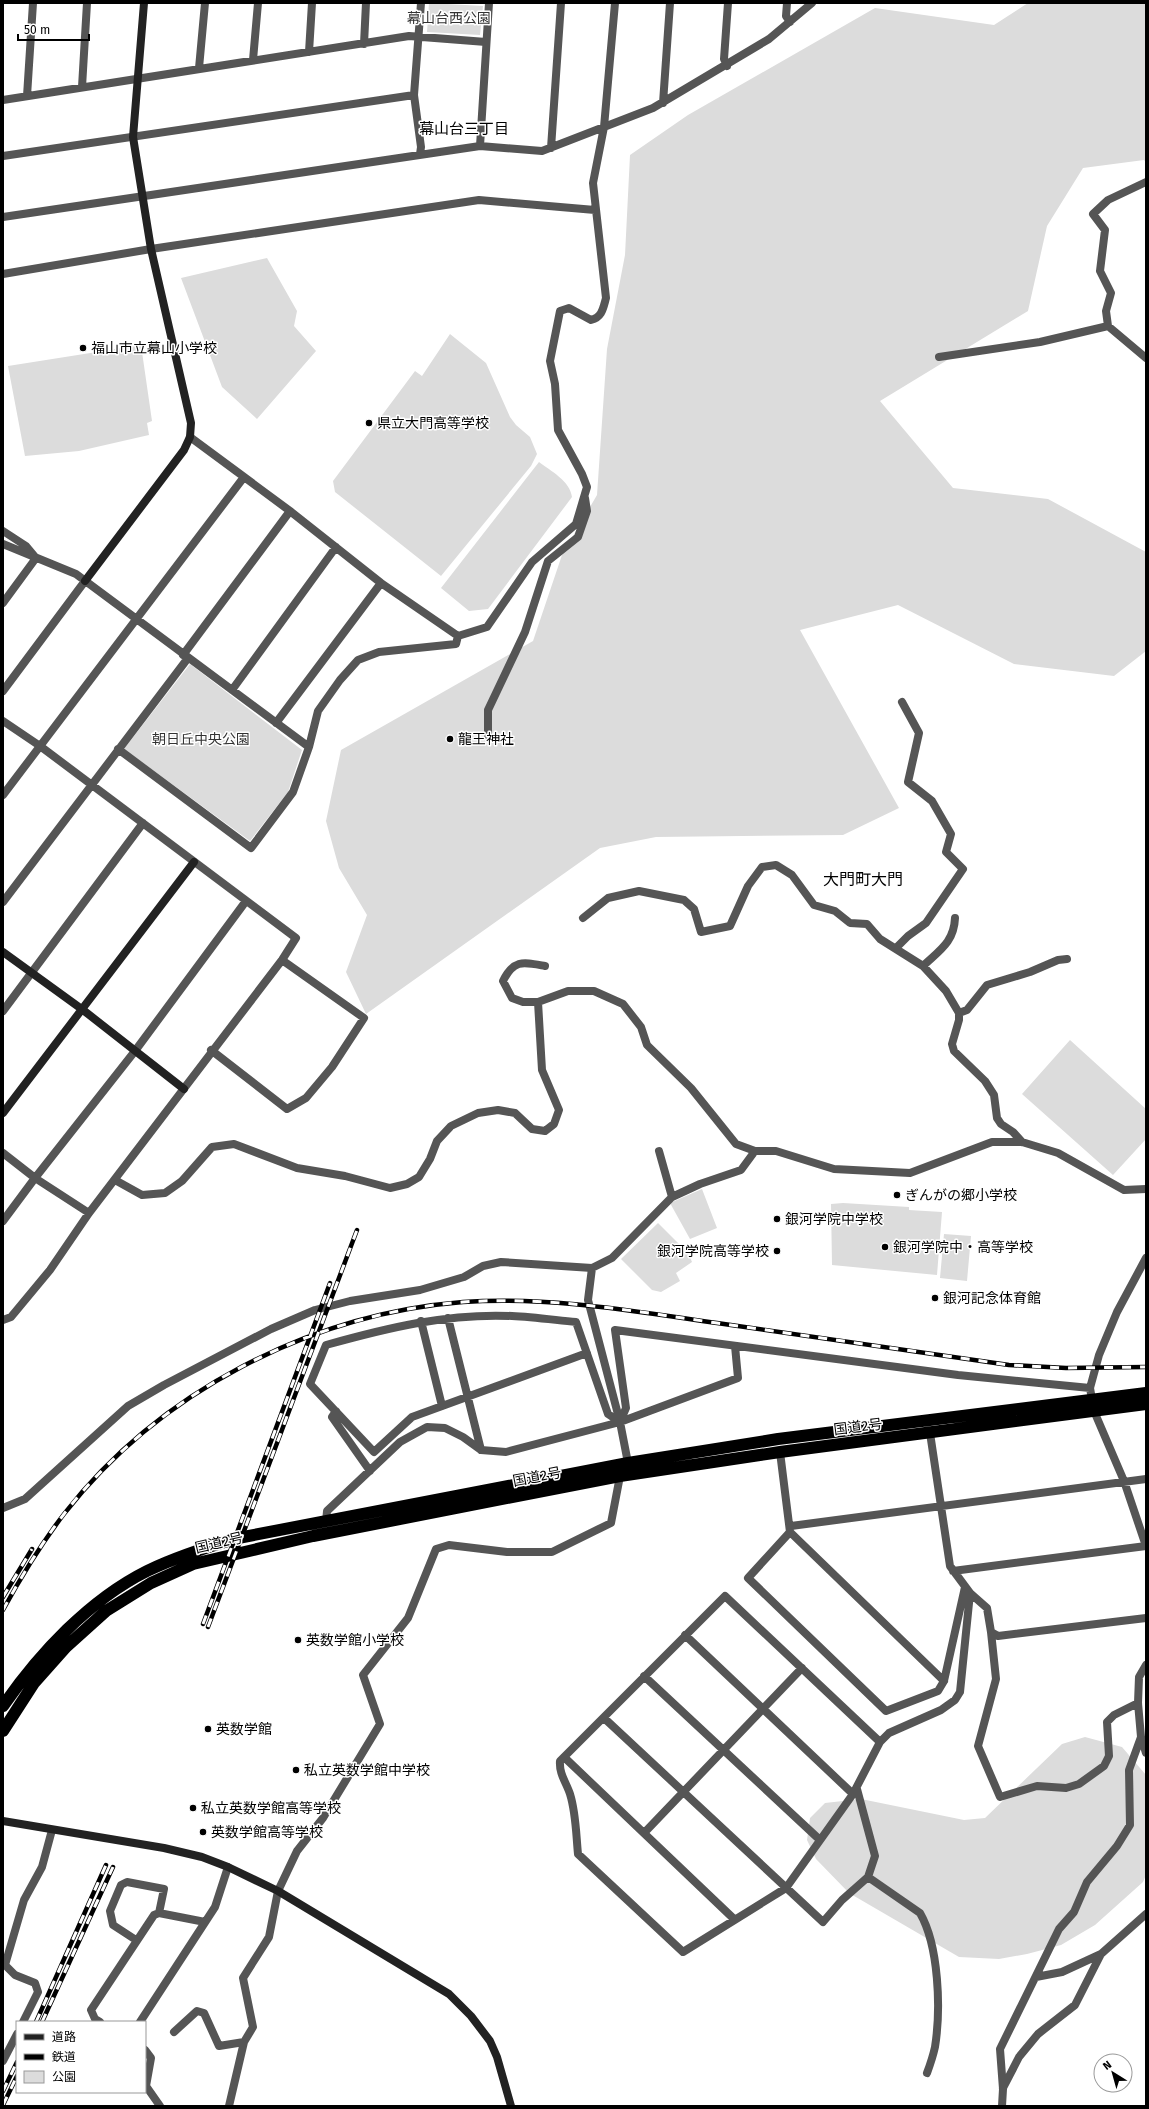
<svg xmlns="http://www.w3.org/2000/svg" width="1149" height="2109" font-family="'Fira Sans','Noto Sans JP',sans-serif">
	<style>
		.green { fill: #dcdcdc }
		.lines { fill: none; stroke-linecap: round; stroke-linejoin: round }
		.street { stroke: #555; stroke-width: 8 }
		.secondary { stroke: #222; stroke-width: 8 }
		.highway { stroke: #000; stroke-width: 12 }
		.rail-casing { stroke: #000; stroke-width: 4.5 }
		.rail { stroke: #fff; stroke-width: 3; stroke-dasharray: 9; stroke-linecap: butt }
		.poi-dot { fill: #000; stroke: #fff; stroke-width: 1.5 }
		.labels { text-anchor: middle; dominant-baseline: central; stroke-width: 3; stroke-linejoin: round; paint-order: stroke }
		.park-label { font-size: 14px; fill: #333; stroke: #fff }
		.poi-label { font-size: 14px; fill: #000; stroke: #fff; text-anchor: start }
		.street-label { font-size: 14px; fill: #000; stroke: #fff }
		.neighbourhood-label { font-size: 15px; fill: #000; stroke: #fff }
		.quarter-label { font-size: 16px; fill: #000; stroke: #fff }
	</style>
	<rect width="100%" height="100%" fill="#fff"/>
	<path class="green" d="M429 3 483 6 480 35 427 32Z
		M1028 3H1146V162L1144 160 1083 168 1047 226 1028 311 880 401 953 488 1048 499 1146 552V651L1114 676 1014 664 898 605 800 630 899 808 843 835 656 837 600 848 366 1014 346 972 367 915 339 868 326 821 341 750 533 641 562 555 597 495 607 349 625 255 630 155 688 115 875 8 994 25Z
		M267 258 297 311 294 326 316 351 257 419 222 387 181 278Z
		M450 334 486 363 510 417 516 425 530 437 537 454 531 466 441 576 335 492 333 481 415 371 422 376Z
		M141 345 152 421 147 423 149 435 79 451 25 456 8 366Z
		M539 462C551 471 570 481 572 497L488 609 469 611 441 588Z
		M190 664 302 750 288 792 250 841 124 749Z
		M1070 1040 1146 1109V1139L1113 1175 1022 1094Z
		M702 1189 717 1228 690 1239 670 1203Z
		M843 1203 909 1207V1210L942 1212 937 1275 832 1265 831 1204Z
		M658 1223 688 1253 692 1262 676 1273 680 1281 661 1292 652 1290 621 1259Z
		M944 1234 971 1236 967 1281 940 1278Z
		M1085 1737 1122 1747 1146 1775V1875L1143 1882 1095 1925 1061 1945 1027 1954 999 1959 959 1957 849 1893 816 1859 807 1840 810 1818 825 1803 861 1799 964 1820 985 1818 1062 1744Z"/>
	<g class="lines">
		<path class="street" d="M787 3 786 16 790 22
			M364 44 366 3
			M309 52 312 3
			M253 60 258 3
			M727 66 724 59 728 3
			M199 68 205 3
			M82 87 87 3
			M27 96 33 3
			M3 100 409 36 486 42
			M663 103 670 3
			M480 146 489 3
			M551 148 561 3
			M420 154 421 147 414 95 421 3
			M3 156 414 95
			M3 217 480 146 542 151 653 108 769 39 812 3
			M3 274 151 249 479 200 595 210
			M1108 326 1106 311 1111 293 1100 271 1105 230 1093 214 1108 200 1146 182
			M939 357 1040 342 1108 326 1146 358
			M190 437 290 511 381 583 458 636 456 644 379 652 358 660 340 680 318 711 309 747
			M3 531 26 546 36 558 3 603
			M3 544 76 574 309 747 293 792 251 848 118 749
			M458 636 487 627 532 562 576 524 587 487 582 474 558 430 555 384 550 361 560 311 569 308 591 320C602 317 603 309 606 298L593 183 604 127 615 3
			M183 655 290 511
			M232 690 336 547
			M3 691 85 581
			M3 721 40 746 296 938 282 960 89 1213 50 1270 11 1317 3 1320
			M276 723 381 583
			M488 735V710L525 632 548 561 578 537 587 511 585 498
			M3 795 244 477
			M3 902 188 658
			M583 918 608 898 639 891 684 900 694 909 701 932 730 926 748 886 762 867 776 865 792 875 814 905 835 911 850 923 867 924 880 939 923 966 946 991 959 1013V1020L952 1044 954 1051 985 1081 994 1095 997 1118 1001 1124 1013 1132 1022 1142
			M896 948 908 936 926 923 963 869 946 852 951 834 932 801 908 782 919 733 902 702
			M545 966C523 962 514 959 503 981L512 998 523 1002H538L568 991H594L623 1004 641 1027 647 1045 691 1088 736 1144 755 1151
			M923 966C940 950 954 942 955 918
			M3 1011 143 823
			M959 1013 967 1010 987 985 1030 972 1058 960 1067 959
			M211 1050 287 1109 306 1098 332 1067 364 1018 282 960
			M659 1151 672 1197
			M3 1153 35 1178 89 1213
			M115 1180 142 1195 165 1193 182 1181 212 1147 234 1144 297 1168 345 1176 390 1188 407 1184 419 1177 430 1159 437 1141 451 1126 478 1113 498 1110 515 1113 532 1129 545 1131 554 1124 559 1110 542 1070 538 1002
			M3 1221 35 1178 135 1051 246 901
			M1146 1258 1117 1312 1099 1355 1090 1388 1094 1411 1124 1481 1146 1546
			M592 1268 588 1300 620 1422 628 1463
			M448 1318 481 1450
			M421 1321 442 1406
			M587 1353 412 1417 374 1452 310 1384 326 1345C387 1328 448 1313 512 1316 533 1317 555 1320 576 1322L608 1414 620 1422 626 1408 615 1330 958 1375 1090 1388
			M336 1411 332 1417 370 1471
			M780 1452 790 1532 748 1578 886 1711 938 1691 944 1681 965 1587
			M3 1508 25 1499 128 1406 164 1385 271 1329 315 1310 350 1301 420 1290 464 1277 483 1266 501 1262 592 1268 612 1258 672 1197 700 1184 741 1170 755 1151H776L834 1169 910 1173 992 1142H1022L1058 1153 1124 1190 1146 1189
			M326 1522 327 1511 400 1442 427 1427 445 1428 463 1437 481 1450 506 1452 620 1422 738 1378 735 1346
			M791 1526 1146 1479
			M790 1532 944 1681
			M953 1571 1146 1546
			M970 1593 987 1608 991 1632 998 1636 1146 1618
			M991 1632 996 1679 978 1746 1000 1797 1037 1786 1066 1788 1079 1784 1104 1766 1109 1756 1107 1722 1114 1715 1138 1703
			M685 1635 853 1794
			M644 1676 820 1840
			M604 1718 823 1922 842 1900 868 1877
			M1141 1737 1146 1753
			M880 1742 725 1596 560 1761C559 1774 566 1782 570 1794 576 1813 576 1834 578 1854L683 1952 786 1888 853 1794 880 1742 889 1733 941 1710 955 1700 960 1692 970 1593 950 1566 930 1433
			M564 1757 734 1919
			M857 1789 875 1856 868 1877 920 1913C939 1946 941 2009 935 2047 933 2056 930 2065 927 2073
			M645 1832 802 1668
			M136 1940 113 1925 110 1911 121 1885 127 1882 164 1889 159 1913
			M1036 1977 1062 1972 1101 1954
			M23 2022 38 1992 35 1983 15 1975 5 1965 24 1900 42 1867 52 1830
			M100 2022 95 2019 91 2010 154 1915 159 1913 205 1922
			M140 2022 215 1907 228 1867
			M174 2032 197 2011 204 2013 219 2046 244 2042 253 2027 243 1978 269 1937 278 1891 297 1851 323 1818 380 1724 363 1675 408 1618 436 1549 449 1545 507 1552H552L611 1523 620 1476
			M145 2050 151 2058 146 2086 160 2106
			M3 2061 17 2034
			M1003 2088 1019 2057 1038 2034 1075 2005 1101 1954 1146 1914
			M229 2106 244 2042
			M1002 2106 1003 2089 1000 2049 1059 1929 1074 1912 1087 1882 1117 1846 1130 1825 1129 1770 1141 1737 1138 1703 1139 1677 1146 1665"/>
		<path class="secondary" d="M85 581 184 450 190 437 191 423 151 249 133 137 144 3
			M3 952 83 1010 184 1089
			M3 1113 194 862
			M3 1821 164 1848 202 1857 228 1867 278 1891 449 1994 471 2016 490 2041 497 2057 511 2106"/>
		<path class="highway" d="M3 1706C39 1654 89 1600 147 1571 176 1557 207 1547 238 1538L628 1463 778 1439 1146 1393
			M3 1731 34 1683 66 1647 106 1611 151 1583 193 1564 313 1536 620 1476 780 1452 1146 1404"/>
		<g class="rail-casing">
			<path id="rail" d="M3 1597 32 1549
				M3 1610C21 1577 41 1544 64 1514 159 1392 310 1314 463 1302 549 1296 633 1311 717 1323 815 1337 912 1351 1009 1365L1066 1368 1146 1367
				M203 1624 330 1283
				M208 1627 357 1230
				M36 2022 106 1865
				M42 2022 113 1867
				M3 2091 17 2062
				M3 2105 17 2076"/>
		</g>
		<use href="#rail" class="rail"/>
	</g>
	<g class="poi-dot">
		<circle cx="83" cy="348" r="4"/>
		<circle cx="369" cy="423" r="4"/>
		<circle cx="450" cy="739" r="4"/>
		<circle cx="897" cy="1195" r="4"/>
		<circle cx="777" cy="1219" r="4"/>
		<circle cx="885" cy="1247" r="4"/>
		<circle cx="777" cy="1251" r="4"/>
		<circle cx="935" cy="1298" r="4"/>
		<circle cx="298" cy="1640" r="4"/>
		<circle cx="208" cy="1729" r="4"/>
		<circle cx="296" cy="1770" r="4"/>
		<circle cx="193" cy="1808" r="4"/>
		<circle cx="203" cy="1832" r="4"/>
	</g>
	<g class="labels">
		<g class="park-label">
			<text x="449" y="18">幕山台西公園</text>
			<text x="201" y="739">朝日丘中央公園</text>
		</g>
		<g class="poi-label">
			<text x="91" y="348">福山市立幕山小学校</text>
			<text x="377" y="423">県立大門高等学校</text>
			<text x="458" y="739">龍王神社</text>
			<text x="905" y="1195">ぎんがの郷小学校</text>
			<text x="785" y="1219">銀河学院中学校</text>
			<text x="893" y="1247">銀河学院中・高等学校</text>
			<text x="769" y="1251" text-anchor="end">銀河学院高等学校</text>
			<text x="943" y="1298">銀河記念体育館</text>
			<text x="306" y="1640">英数学館小学校</text>
			<text x="216" y="1729">英数学館</text>
			<text x="304" y="1770">私立英数学館中学校</text>
			<text x="201" y="1808">私立英数学館高等学校</text>
			<text x="211" y="1832">英数学館高等学校</text>
		</g>
		<g class="street-label">
			<text transform="translate(858 1427) rotate(-7)">国道2号</text>
			<text transform="translate(537 1477) rotate(-11)">国道2号</text>
			<text transform="translate(219 1543) rotate(-13)">国道2号</text>
		</g>
		<g class="neighbourhood-label">
			<text x="464" y="129">幕山台三丁目</text>
		</g>
		<g class="quarter-label">
			<text x="863" y="879">大門町大門</text>
		</g>
	</g>
	<rect width="1149" height="2109" fill="none" stroke="#000000" stroke-width="8"/>
	<rect x="16" y="2021" width="130" height="72" fill="#ffffff" stroke="#999999"/>
	<rect x="24" y="2034" width="20" height="6" fill="#222222" stroke="#999999"/>
	<text x="52" y="2041" font-size="12" fill="#000000">道路</text>
	<rect x="24" y="2054" width="20" height="6" fill="#000000" stroke="#999999"/>
	<text x="52" y="2061" font-size="12" fill="#000000">鉄道</text>
	<rect x="24" y="2071" width="20" height="12" fill="#dcdcdc" stroke="#999999"/>
	<text x="52" y="2081" font-size="12" fill="#000000">公園</text>
	<g transform="translate(1113 2073) rotate(323)"><circle r="19" fill="#ffffff" stroke="#999999"/>
	<path d="M0-3L7 15L0 10L-7 15Z" fill="#000000"/>
	<text y="-6" font-size="11" font-weight="bold" text-anchor="middle" fill="#000000">N</text>
	</g>
	<path d="M18 34v6h71v-6" fill="none" stroke="#000000" stroke-width="2"/>
	<text x="24" y="34" font-size="12" fill="#000000" stroke="#ffffff" stroke-width="3" paint-order="stroke">50 m</text>
</svg>
